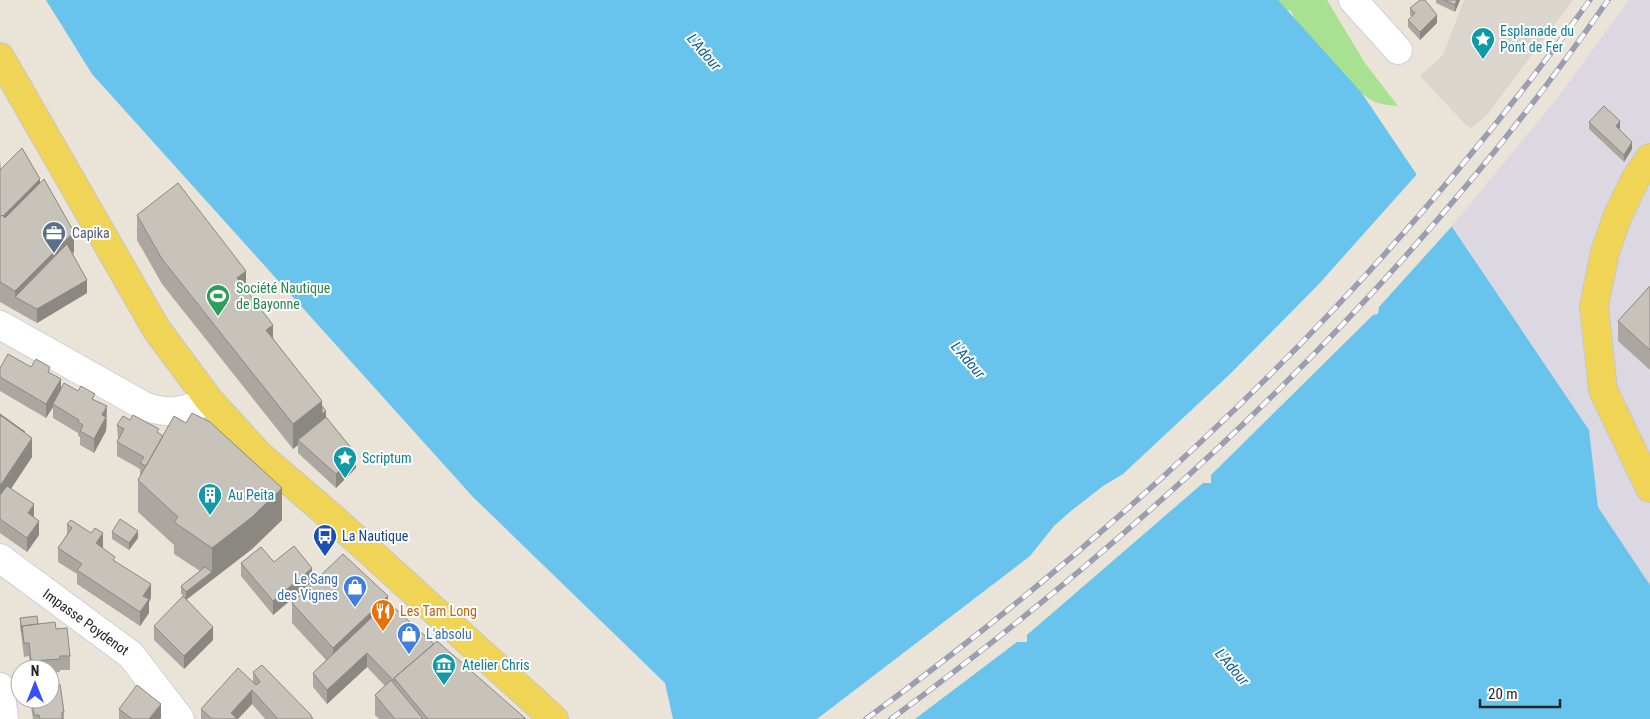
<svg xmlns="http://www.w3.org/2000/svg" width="1650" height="719" font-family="'Roboto Condensed',sans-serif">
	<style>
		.industrial { fill: #dbd8e1 }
		.green { fill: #a9e193 }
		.plaza { fill: #dad6ce }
		.water { fill: #68c3ed }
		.pier { fill: #eae3d7 }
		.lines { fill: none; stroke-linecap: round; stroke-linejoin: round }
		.minor-casing { stroke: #cdcfe0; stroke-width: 30 }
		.major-casing { stroke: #c7c7c7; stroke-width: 30 }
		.minor { stroke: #fff; stroke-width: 28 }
		.major { stroke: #efd456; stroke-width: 28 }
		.rail-casing { stroke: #9b9db1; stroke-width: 5.5 }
		.rail { stroke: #fff; stroke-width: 4; stroke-dasharray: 11; stroke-linecap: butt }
		.wall { fill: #aba7a0 }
		.shaded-wall { fill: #8b8882 }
		.building { fill: #c7c2ba; stroke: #8b8882 }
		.labels { text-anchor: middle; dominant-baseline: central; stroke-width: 4; stroke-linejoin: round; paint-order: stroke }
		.culture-label { font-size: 14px; fill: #0d838f; stroke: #fff; text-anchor: start }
		.service-label { font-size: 14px; fill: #4e5e75; stroke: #fff; text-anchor: start }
		.leisure-label { font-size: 14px; fill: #27864d; stroke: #fff; text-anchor: start }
		.transit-label { font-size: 14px; fill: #164399; stroke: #fff; text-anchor: start }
		.shop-label { font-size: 14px; fill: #366cbe; stroke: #fff; text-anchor: end }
		.food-label { font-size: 14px; fill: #c56008; stroke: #fff; text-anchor: start }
		.street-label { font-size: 14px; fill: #262626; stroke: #fff }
		.water-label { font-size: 15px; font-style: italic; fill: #0d5e94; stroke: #fff }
	</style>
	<rect width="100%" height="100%" fill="#eae3d7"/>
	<path class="industrial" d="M1629 0H1650V585L1598 507 1589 430 1451 227 1558 97Z"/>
	<path class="green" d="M1269 0H1327L1365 63 1398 106C1390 105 1383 105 1375 102 1349 89 1302 38 1291 11L1280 8Z"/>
	<path class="plaza" d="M1464 0H1573L1486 116 1471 128 1464 123 1420 76 1443 55Z"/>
	<path class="water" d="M46 0H1278L1361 92 1589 430 1598 507 1650 585V719H673L665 683 473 497 92 74Z"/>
	<path class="pier" d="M1418 173 1453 225 1379 307 1378 314 1373 315 1211 475V483H1203L1027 635V642H1017L915 719H817L1030 556 1054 526 1071 511 1103 486 1123 474 1229 375 1318 285Z"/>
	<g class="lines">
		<g class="minor-casing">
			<path id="minor" d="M1353 0 1398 50
				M0 325 144 406C168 415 186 412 209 400
				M0 558 131 655 180 719
				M0 687 4 719"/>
		</g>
		<g class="major-casing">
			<path id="major" d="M0 57 157 330 209 400 260 456 335 520 554 719
				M1650 158 1636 178 1618 215 1605 252 1594 306 1603 390 1650 488"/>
		</g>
		<use href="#minor" class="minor"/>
		<use href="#major" class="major"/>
		<g class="rail-casing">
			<path id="rail" d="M866 719C1142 517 1390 278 1590 0
				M891 719C1163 519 1415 279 1608 0"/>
		</g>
		<use href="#rail" class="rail"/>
	</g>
	<path class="wall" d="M1436 0H1460L1455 12 1436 3Z
		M1410 8 1437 23 1420 40 1408 27V20L1412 17 1410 15Z
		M1589 122 1620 128 1619 129 1632 149 1624 162 1589 129Z
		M0 160 1 169 40 184 74 252 73 253 87 293 37 323 0 302Z
		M137 215 246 290 273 338 322 406 326 418 356 468 336 488 298 453V445L293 449 162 284 137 240Z
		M1650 286V370L1618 341V321Z
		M31 367 50 373 61 390 95 400 107 420 106 431 94 453 80 445V437L78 436V433L53 418V407L46 418 0 391V368Z
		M0 414 25 432 32 457 11 489 34 518 39 535 27 552 0 533Z
		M130 420 159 433 282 520 252 549 186 600 181 593V586L200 571 174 554V545L138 512V480L140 476V469L117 456V442L118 439 117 425Z
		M67 524 103 547 102 548 151 598 149 602V613L140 626 77 584V574L58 562V548L67 534Z
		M112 532 138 538 129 550 112 539Z
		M274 562 312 582 273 615 241 576V563Z
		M388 602 434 644 526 719H379L375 715V695L385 686 367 667 327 704 313 687V673L326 660 292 623V603Z
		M20 618 56 629 70 656V670H60V672L50 673V669H30L29 656 24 657 20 625Z
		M154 626 213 640 184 669 154 640Z
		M253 672 313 719H265L252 704 238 719H201V709L253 682Z
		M30 699H50L64 712V719H33Z
		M119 709 161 717 160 719H119Z"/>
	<path class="shaded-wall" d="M1457 0H1460L1455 12V5Z
		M1437 15V23L1420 40V32Z
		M1620 121V128L1616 133V126Z
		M1632 142V149L1624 162V155Z
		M40 179V192L0 232V218Z
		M74 232V252L24 302 15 297V311V291Z
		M246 271V296L237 278Z
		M87 280V293L37 323V309Z
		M273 325V349L266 330Z
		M61 379V393L53 404V407L46 418V404Z
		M322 401V414L326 411V418L298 440V445L293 449V424Z
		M107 406 106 431 94 453V439L102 415Z
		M32 438V457L0 505V486Z
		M356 454V468L336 488V474Z
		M282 488V520L252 549 186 600V592L212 572V548Z
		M34 504V518L28 513Z
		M39 521V535L27 552V538Z
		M138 531V538L129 550V543Z
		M103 533V547L96 557V543Z
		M312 568V582L273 615V601Z
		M151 584V598L149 602V613L140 626V612L143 596Z
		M388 596V616L333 668V648Z
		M213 627V640L184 669V656Z
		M367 653V667L327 704V690Z
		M252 690V704L238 719 231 713Z
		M161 704V717L160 719H149Z"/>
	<path class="building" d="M1420 0H1425L1437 15 1420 32 1408 20 1415 13 1410 8Z
		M1444 0H1457L1455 5Z
		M1604 106 1620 121 1616 126 1632 142 1624 155 1589 122Z
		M22 148 40 179 3 216 2 215 0 217V170Z
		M44 179 74 232 15 291 0 282V217L2 215 5 218Z
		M178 183 246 271 237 278 273 325 266 330 322 401 293 424 162 259 137 215Z
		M67 244 87 280 37 309 15 297Z
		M1650 286V350L1618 321Z
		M8 354 31 367 36 359 50 367 48 372 61 379 46 404 0 377V368Z
		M64 383 78 391 81 386 95 394 92 399 107 406 102 415 106 417 94 439 80 431 83 425 78 422 79 420 53 404Z
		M322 406 326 411 322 414Z
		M192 413 210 422 282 488 252 517 212 548 174 522 178 517 138 480 174 416 186 423Z
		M0 414 25 432 0 415Z
		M0 415 32 438 0 486Z
		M133 415 159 429 157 432 163 436 146 466 140 463 144 457 117 442 124 429 117 425 123 416 130 420Z
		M326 417 356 454 336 474 298 440Z
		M7 486 34 504 28 513 39 521 27 538 0 519V495Z
		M120 519 138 531 129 543 112 532Z
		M71 520 91 533 95 528 103 533 96 543 115 557 113 560 151 584 143 596 149 599 140 612 77 570 82 564 58 548 72 528 67 524Z
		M294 546 312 568 273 601 241 563 261 547 274 562Z
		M343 554 388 596 333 648 292 603Z
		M205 567 212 572 186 592 181 586Z
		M183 596 213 627 184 656 154 626Z
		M388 602 434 644 394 678V681L367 653 327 690 313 673Z
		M37 616 38 624 22 626V632L20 618Z
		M55 622 56 629 67 628 70 656H60V659L31 661 29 643H24L22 626Z
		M437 641 526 719H428L394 678Z
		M262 665 310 714 313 719H278L252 690 231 713 237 719H212L201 709 238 668 256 685 260 682 253 672Z
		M391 680 423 719H395L375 695Z
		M60 684 64 712H62V719H40L39 715H34L32 699H50V685Z
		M137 685 161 704 149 719H132L119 709Z"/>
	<defs>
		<g id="sight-pin" transform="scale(1.25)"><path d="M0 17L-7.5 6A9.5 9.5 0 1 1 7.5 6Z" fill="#0f9aa8" stroke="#fff"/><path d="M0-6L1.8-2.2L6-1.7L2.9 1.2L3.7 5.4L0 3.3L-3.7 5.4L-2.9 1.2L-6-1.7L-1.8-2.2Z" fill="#fff"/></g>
		<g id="office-pin" transform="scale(1.25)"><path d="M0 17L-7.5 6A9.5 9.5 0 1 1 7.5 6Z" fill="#5c6f8a" stroke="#fff"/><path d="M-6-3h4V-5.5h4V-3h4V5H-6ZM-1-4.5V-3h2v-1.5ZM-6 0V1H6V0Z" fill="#fff"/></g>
		<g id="stadium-pin" transform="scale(1.25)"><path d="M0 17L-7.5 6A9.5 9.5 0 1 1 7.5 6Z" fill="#2e9e5b" stroke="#fff"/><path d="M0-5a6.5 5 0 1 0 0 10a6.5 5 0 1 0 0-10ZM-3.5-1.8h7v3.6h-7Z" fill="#fff"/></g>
		<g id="building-pin" transform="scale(1.25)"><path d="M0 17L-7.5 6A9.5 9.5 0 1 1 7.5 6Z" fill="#0f9aa8" stroke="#fff"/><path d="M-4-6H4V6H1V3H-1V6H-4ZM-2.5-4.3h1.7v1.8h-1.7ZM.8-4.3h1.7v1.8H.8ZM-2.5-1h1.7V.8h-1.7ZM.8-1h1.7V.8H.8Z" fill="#fff"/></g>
		<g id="bus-pin" transform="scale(1.25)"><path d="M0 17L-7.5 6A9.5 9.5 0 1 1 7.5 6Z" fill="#1a4fb4" stroke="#fff"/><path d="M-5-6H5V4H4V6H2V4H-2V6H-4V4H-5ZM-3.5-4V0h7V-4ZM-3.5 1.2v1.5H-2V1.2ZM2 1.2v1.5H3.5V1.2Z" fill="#fff"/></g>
		<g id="shop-pin" transform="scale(1.25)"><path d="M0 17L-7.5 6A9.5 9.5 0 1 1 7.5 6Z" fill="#3f7fe0" stroke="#fff"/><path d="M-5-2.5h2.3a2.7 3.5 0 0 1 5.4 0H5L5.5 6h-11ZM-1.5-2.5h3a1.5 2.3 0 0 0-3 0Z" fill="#fff"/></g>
		<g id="restaurant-pin" transform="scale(1.25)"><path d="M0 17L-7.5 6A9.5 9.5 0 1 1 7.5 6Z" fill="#e8710a" stroke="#fff"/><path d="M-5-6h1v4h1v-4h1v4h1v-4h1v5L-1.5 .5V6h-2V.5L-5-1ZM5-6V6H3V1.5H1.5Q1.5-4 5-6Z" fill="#fff"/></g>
		<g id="museum-pin" transform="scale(1.25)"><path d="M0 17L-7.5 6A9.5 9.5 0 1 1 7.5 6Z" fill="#0f9aa8" stroke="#fff"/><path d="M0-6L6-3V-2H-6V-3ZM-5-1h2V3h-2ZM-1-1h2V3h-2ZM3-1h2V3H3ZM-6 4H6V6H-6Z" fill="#fff"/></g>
	</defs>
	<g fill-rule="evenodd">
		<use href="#sight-pin" x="1483" y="39"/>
		<use href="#office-pin" x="54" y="233"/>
		<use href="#stadium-pin" x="218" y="296"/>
		<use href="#sight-pin" x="345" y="458"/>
		<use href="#building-pin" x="210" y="495"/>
		<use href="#bus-pin" x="325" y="536"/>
		<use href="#shop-pin" x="355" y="587"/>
		<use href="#restaurant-pin" x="383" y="611"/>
		<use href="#shop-pin" x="409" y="634"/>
		<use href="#museum-pin" x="444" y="665"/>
	</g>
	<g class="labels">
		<g class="culture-label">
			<text x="1500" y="31">Esplanade du<tspan x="1500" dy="16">Pont de Fer</tspan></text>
			<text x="362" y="458">Scriptum</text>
			<text x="228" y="495">Au Peita</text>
			<text x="462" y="665">Atelier Chris</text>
		</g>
		<g class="service-label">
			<text x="72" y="233">Capika</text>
		</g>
		<g class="leisure-label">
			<text x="236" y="288">Société Nautique<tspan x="236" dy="16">de Bayonne</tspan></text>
		</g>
		<g class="transit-label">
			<text x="342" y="536">La Nautique</text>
		</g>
		<g class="shop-label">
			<text x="338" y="579">Le Sang<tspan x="338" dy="16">des Vignes</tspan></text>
			<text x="426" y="634" text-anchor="start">L'absolu</text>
		</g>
		<g class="food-label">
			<text x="400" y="611">Les Tam Long</text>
		</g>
		<g class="street-label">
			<text transform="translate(86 622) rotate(36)">Impasse Poydenot</text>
		</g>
		<g class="water-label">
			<text transform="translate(704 52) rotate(49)">L'Adour</text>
			<text transform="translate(968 360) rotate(49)">L'Adour</text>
			<text transform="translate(1232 667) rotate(49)">L'Adour</text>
		</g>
	</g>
	<g transform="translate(35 684)"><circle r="24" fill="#ffffff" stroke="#a8a8a8"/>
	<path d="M0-4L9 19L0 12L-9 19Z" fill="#354ff9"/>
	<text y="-8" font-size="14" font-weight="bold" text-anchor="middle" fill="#262626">N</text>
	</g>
	<path d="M1480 699v8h80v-8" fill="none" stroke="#262626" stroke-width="2.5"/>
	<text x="1488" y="699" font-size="15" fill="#262626" stroke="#ffffff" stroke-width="4" paint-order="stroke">20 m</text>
</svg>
